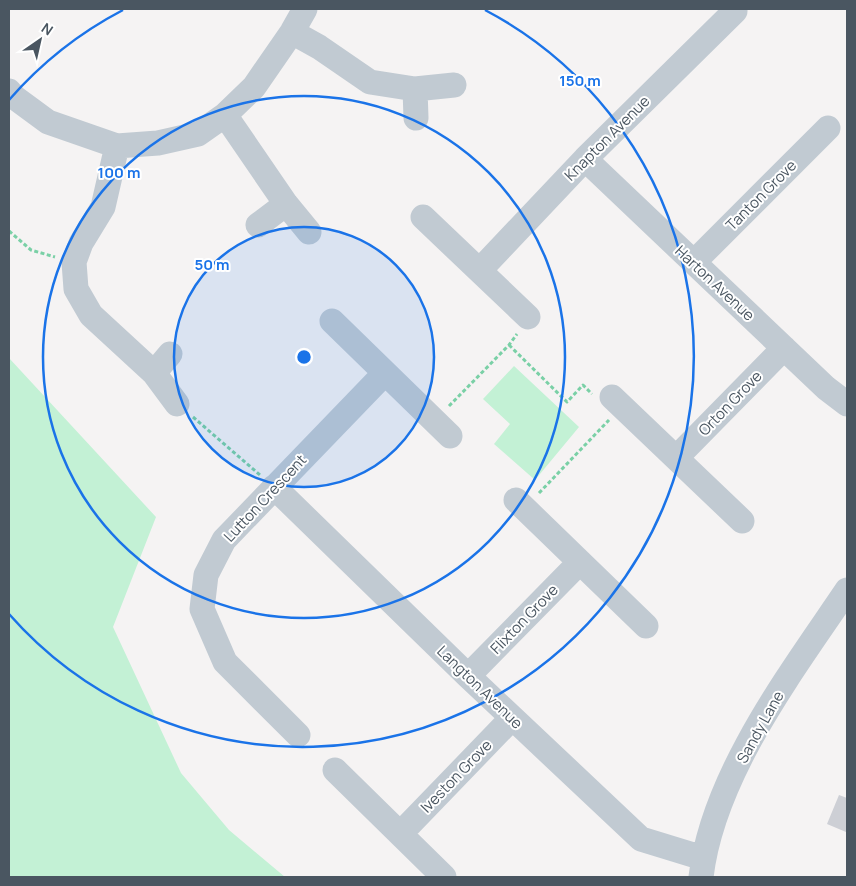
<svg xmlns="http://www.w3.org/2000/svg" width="856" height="886" font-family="Manrope,sans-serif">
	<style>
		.green { fill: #c3f1d5 }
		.building { fill: #cdcfd5 }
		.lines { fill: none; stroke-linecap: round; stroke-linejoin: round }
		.path { stroke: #7ad0a6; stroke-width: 3; stroke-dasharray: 4 2.5; stroke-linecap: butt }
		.minor { stroke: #c1cad2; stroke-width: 25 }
		.ring { fill: none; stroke: #1a73e8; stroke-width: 2.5 }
		.labels { text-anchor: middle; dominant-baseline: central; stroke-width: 4; stroke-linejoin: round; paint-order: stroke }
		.street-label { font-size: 15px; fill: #4a5661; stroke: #fff }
		.centre { fill: #1a73e8; stroke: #fff; stroke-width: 2.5 }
		.ring-label { font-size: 15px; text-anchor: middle; font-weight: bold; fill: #1a73e8; stroke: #fff; stroke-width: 4; stroke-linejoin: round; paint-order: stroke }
	</style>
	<rect width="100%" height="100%" fill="#f5f3f3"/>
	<path class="green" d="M9 358 156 517 113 627 181 773 229 830 285 877H9Z
		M514 366 579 427 535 480 494 444 510 424 483 399Z"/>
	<path class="building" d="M839 795 847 798 846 832 827 824Z"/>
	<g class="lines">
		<path class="path" d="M9 231 31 250 55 257
			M509 345 567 402 583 385 592 394
			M449 406 509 345 517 334
			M193 417 260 475
			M539 493 609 420"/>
		<path class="minor" d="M292 32 319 47 370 82 415 89 454 85
			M415 89 416 118
			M9 91 14 97 48 122 117 146 158 143 198 134 225 115 254 87 292 32 305 9
			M225 115 286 204 309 232
			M117 146 103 207 81 243 74 262 76 289 91 315 154 373 177 404
			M585 159 826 388 847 404
			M423 217 528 317
			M258 225 286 204
			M694 262 828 128
			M480 270 585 159 735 11V9
			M332 321 450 436
			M154 373 170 354
			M612 397 742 521
			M676 458 784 348
			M274 487 468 676 641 839 703 858
			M516 500 646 626
			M468 676 580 562
			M298 735 225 662 202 609 206 575 224 540 385 373
			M335 770 444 877
			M401 833 512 718
			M701 877C713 775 791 673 847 590"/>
	</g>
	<circle cx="304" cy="357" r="130" fill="#1a73e8" fill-opacity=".12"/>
	<g class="ring">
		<circle cx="304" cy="357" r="130"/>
		<circle cx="304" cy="357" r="261"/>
		<path d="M9 100A391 391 0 0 1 123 10M485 10A391 391 0 1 1 9 614"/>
	</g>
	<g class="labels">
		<g class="street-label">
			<text transform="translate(607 138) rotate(-45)">Knapton Avenue</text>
			<text transform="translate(761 195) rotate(-45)">Tanton Grove</text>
			<text transform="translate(715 283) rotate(43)">Harton Avenue</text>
			<text transform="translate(730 403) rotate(-46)">Orton Grove</text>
			<text transform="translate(265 498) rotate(-47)">Lutton Crescent</text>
			<text transform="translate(524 619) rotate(-46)">Flixton Grove</text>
			<text transform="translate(480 687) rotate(44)">Langton Avenue</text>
			<text transform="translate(760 727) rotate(-61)">Sandy Lane</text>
			<text transform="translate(456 776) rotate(-46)">Iveston Grove</text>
		</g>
	</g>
	<circle cx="304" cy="357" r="8" class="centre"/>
	<g class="ring-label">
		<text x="580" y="86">150 m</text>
		<text x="119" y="178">100 m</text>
		<text x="212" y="270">50 m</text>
	</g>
	<rect width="856" height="886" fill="none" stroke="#4a5661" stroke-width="20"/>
	<g transform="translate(40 40) rotate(34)" stroke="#ffffff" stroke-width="4" paint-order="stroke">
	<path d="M0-4L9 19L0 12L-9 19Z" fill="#4a5661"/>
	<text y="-8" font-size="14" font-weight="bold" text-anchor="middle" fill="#4a5661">N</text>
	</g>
</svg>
